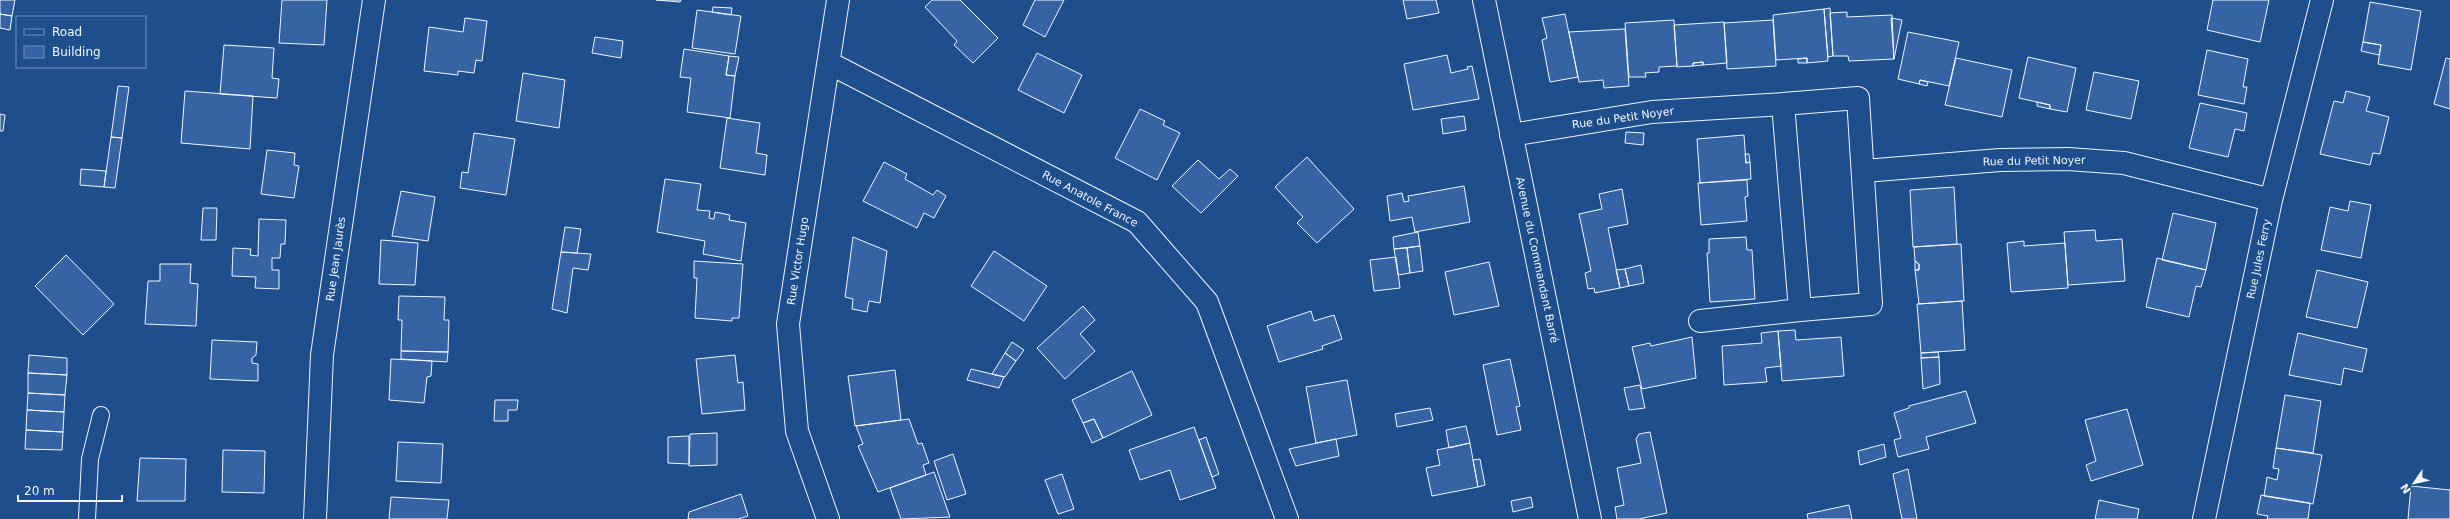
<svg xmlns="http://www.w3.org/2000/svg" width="2450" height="519" font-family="'DejaVu Sans',sans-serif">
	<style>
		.building { fill: #3563a3; stroke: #f2f6ff }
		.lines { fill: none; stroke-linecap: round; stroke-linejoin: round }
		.service-casing { stroke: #f2f6ff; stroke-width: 18 }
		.minor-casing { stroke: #f2f6ff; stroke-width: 24 }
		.service { stroke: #1f4e8c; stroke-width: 16 }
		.minor { stroke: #1f4e8c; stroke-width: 22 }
		.labels { text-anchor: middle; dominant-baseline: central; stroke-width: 3; stroke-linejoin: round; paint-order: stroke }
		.street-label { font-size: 11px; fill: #f2f6ff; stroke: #1f4e8c }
	</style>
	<rect width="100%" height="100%" fill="#1f4e8c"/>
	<path class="building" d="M0 0H15L12 16 0 14Z
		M282 0H327L324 45 279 43Z
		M656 0H681L680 2Z
		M932 0H960L998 38 973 63 954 45 957 41 925 7Z
		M1035 0H1064L1045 37 1023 25Z
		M1403 0H1436L1439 13 1407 19Z
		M2213 0H2269L2260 42 2207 30Z
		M2370 2 2421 11 2411 70 2378 64 2381 45 2363 42Z
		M713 7 732 8 731 15 712 12Z
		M1830 8 1833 56 1828 57 1824 9Z
		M1824 9 1828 61 1807 63V58L1776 60 1773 15Z
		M697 10 741 16 735 54 692 48Z
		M1847 12V17L1892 15 1894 59 1849 61 1848 56H1833L1830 13Z
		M0 14 12 16 10 30 0 28Z
		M1565 14 1578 77 1550 82 1542 40 1547 38 1542 18Z
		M465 18 487 21 482 61 476 60 474 73 458 71V75L424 71 429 27 463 32Z
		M1891 18 1902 20 1894 59Z
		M1674 20 1677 66 1659 67V72L1645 73 1646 77H1629L1625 23Z
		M1773 20 1776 66 1727 69 1724 23Z
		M1724 22 1727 63 1703 65V62L1693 63V66L1677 67 1674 25Z
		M1625 29 1629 86 1604 88 1603 80 1579 82 1569 32Z
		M1908 32 1959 42 1949 86 1920 80 1919 84 1898 79Z
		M595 37 623 41 621 58 592 53Z
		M2363 42 2381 45 2379 55 2361 51Z
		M224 45 274 48 272 78 279 79 277 98 220 94Z
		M684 49 729 56 726 75 735 76 730 118 687 112 691 78 680 77Z
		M2207 50 2248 59 2243 87H2247L2244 104 2198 95Z
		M1037 53 1082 75 1064 113 1018 90Z
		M1447 55 1451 73 1468 69 1467 67 1472 66 1479 99 1413 110 1404 64Z
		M729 56 739 57 735 76 726 75Z
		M2028 57 2076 68 2067 112 2050 109V105L2019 98Z
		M1807 58V63H1798V59Z
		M1956 58 2012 70 2002 117 1945 105Z
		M2446 58 2450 59V109L2434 104Z
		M1703 62V65L1693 66V63Z
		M2094 72 2139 81 2131 119 2086 110Z
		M523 73 565 80 559 128 516 121Z
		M1920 80 1928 82 1927 86 1919 84Z
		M118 86 129 87 122 138 111 137Z
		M185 91 253 96 250 149 181 143Z
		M2346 91 2370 97 2366 111 2389 117 2380 154 2373 153 2370 165 2320 154 2334 101 2343 103Z
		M2037 102 2050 105V109L2037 106Z
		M2200 103 2247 113 2244 131 2235 129 2228 157 2189 148Z
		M1140 109 1165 121 1163 125 1180 133 1157 180 1115 158Z
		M0 114 5 115 3 131H0Z
		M1464 116 1466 130 1443 134 1441 119Z
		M727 118 760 123 756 153 767 155 765 175 720 168Z
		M1626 132 1644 133 1643 145 1625 143Z
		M474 133 515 139 506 195 460 188 462 172 468 173Z
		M1744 135 1746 163 1750 162 1751 179 1700 183 1697 139Z
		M111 137 122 138 115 188 104 187Z
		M267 150 295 153 294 165 299 166 294 198 261 194Z
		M1745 154H1749L1750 162 1746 163Z
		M1307 157 1354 209 1317 243 1297 223 1303 217 1275 187Z
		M1198 160 1219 179 1230 169 1238 176 1201 213 1172 186Z
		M884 162 907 174 905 179 933 195 937 190 946 196 934 218 924 213 917 228 863 201Z
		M81 169 106 171 104 187 80 185Z
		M665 179 701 184 697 210 710 211 709 218 714 219 715 212 730 215 729 220 746 223 741 261 703 254 705 241 657 232Z
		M1747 180 1748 196 1745 197 1747 221 1701 225 1698 183Z
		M1464 186 1470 222 1415 232 1412 217 1390 221 1387 196 1402 193 1404 202 1409 201 1408 196Z
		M1954 187 1957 244 1913 247 1910 190Z
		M1622 189 1628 224 1608 228 1620 288 1595 293 1594 288 1588 289 1585 273 1591 271 1579 214 1602 209 1599 194Z
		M401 191 435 197 428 241 392 236Z
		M2350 201 2371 205 2361 258 2321 250 2330 207 2348 211Z
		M203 208H217L216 240H201Z
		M2173 213 2216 223 2206 270 2162 260Z
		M259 219 286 220 285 244H281L280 258H272V270H279V289L255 288 256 277 232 276 233 248 251 249 250 255 258 256Z
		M565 227 581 229 577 253 561 252Z
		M2095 230 2096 241 2122 239 2125 281 2068 285 2064 232Z
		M1418 232 1420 246 1394 249 1393 237Z
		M853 237 887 251 880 303 869 301 867 312 852 309 853 299 845 297Z
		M1746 237 1747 250H1752L1755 299 1710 302 1707 253H1709V239Z
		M381 240 418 243 415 285 379 284Z
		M2024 241V246L2065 243 2068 288 2011 292 2007 243Z
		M1961 244 1964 301 1919 304 1915 270H1919V264L1915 261 1914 247Z
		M1420 246 1423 271 1410 273 1407 248Z
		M1407 248 1410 273 1398 275 1394 249Z
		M994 251 1047 286 1024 321 971 286Z
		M561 252 591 254 588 270 573 268 567 313 552 309Z
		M66 255 114 304 83 335 35 286Z
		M1396 257 1400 288 1374 291 1370 260Z
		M2157 258 2206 270 2201 287 2196 286 2189 317 2146 307Z
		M694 261 743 264 739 318H732V321L695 318 697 278H694Z
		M1915 261 1919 264V270H1915Z
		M1489 262 1499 306 1454 315 1445 272Z
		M160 264H191L190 283 198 284 196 326 145 324 148 281H160Z
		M1641 265 1644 283 1629 286 1625 269Z
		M1625 269 1629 286 1620 288 1616 270Z
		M2317 270 2368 282 2357 328 2306 317Z
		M399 296 445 297 444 320H449L448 352 401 351 402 320H398Z
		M1962 301 1965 350 1921 353 1917 304Z
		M1083 306 1095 320 1080 334 1095 351 1065 379 1037 348Z
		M1311 311 1314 321 1334 315 1342 339 1322 346 1323 349 1279 362 1267 326Z
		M1795 330 1796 340 1841 337 1844 376 1782 381 1778 331Z
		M1778 331 1781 366 1765 368 1767 382 1724 385 1722 346 1762 343 1761 333Z
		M2298 333 2367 349 2362 372 2344 368 2341 385 2289 375Z
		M1692 337 1696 378 1642 389 1632 347 1650 343 1651 346Z
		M212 340 257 342 256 355 252 358V363L258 364V381L210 379Z
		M1012 342 1024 350 1016 361 1005 353Z
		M401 351 448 352 447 362 401 359Z
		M1938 352 1939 357 1921 358V353Z
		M1005 353 1016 361 1005 377 992 374Z
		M29 355 67 358V375L28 373Z
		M735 355 738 383 743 382 745 410 702 414 696 359Z
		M1939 357 1940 384 1923 389 1921 358Z
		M391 359 432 361 431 376 427 377 424 403 389 400Z
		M1510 359 1520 406 1516 407 1521 430 1497 435 1483 365Z
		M971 369 1004 377 999 388 967 380Z
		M895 370 901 420 855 426 848 376Z
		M1132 371 1152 415 1103 438 1094 419 1083 423 1072 400Z
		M28 373 67 375 65 395 28 393Z
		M1347 380 1357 435 1316 443 1306 387Z
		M1640 385 1645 408 1629 410 1624 388Z
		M1966 391 1976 423 1926 437 1929 449 1898 457 1894 440 1901 438 1894 413 1909 408V406Z
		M28 393 65 395 64 412 27 410Z
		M2285 395 2321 401 2313 453 2276 448Z
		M495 400H518L517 410H508V421H494Z
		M1430 408 1433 420 1397 427 1395 414Z
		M2127 409 2143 465 2091 481 2086 465 2096 461 2085 420Z
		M27 410 64 412 63 432 26 430Z
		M909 419 918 444 922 443 929 463 923 465 926 475 878 492 858 446 863 444 856 426Z
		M1094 419 1103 438 1092 443 1083 423Z
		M1466 426 1470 443 1449 448 1446 430Z
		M1194 427 1216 488 1180 500 1170 470 1140 480 1129 450Z
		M26 430 63 432 62 450 25 449Z
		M1650 432 1667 513 1639 519H1617L1615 507 1624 505 1617 468 1641 463 1636 439 1639 434Z
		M717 433V465L689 466 690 434Z
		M689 436V464L668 463V437Z
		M1206 437 1219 474 1212 477 1199 440Z
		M1336 439 1339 456 1296 466 1289 449Z
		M398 442 443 444 441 483 396 481Z
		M1470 443 1478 487 1432 496 1426 468 1440 465 1437 450Z
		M1884 444 1886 457 1860 465 1858 451Z
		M2276 448 2322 455 2313 504 2264 496 2267 477 2277 480 2279 469 2273 468Z
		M223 450 265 451 264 493 222 492Z
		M953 454 966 494 947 500 934 461Z
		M140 458 186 459 185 501H137Z
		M1480 459 1485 485 1478 487 1473 460Z
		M1908 469 1917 519H1902L1893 474Z
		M934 472 950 517 901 519 890 488Z
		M1062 474 1074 509 1058 514 1045 480Z
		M2411 486 2450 490V519H2408Z
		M741 494 748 516 738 519H688L689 512Z
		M2261 495 2310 503 2308 519H2267L2268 516 2257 514Z
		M391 497 449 500 447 519H389Z
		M1531 497 1533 507 1513 512 1511 501Z
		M2099 500 2139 509 2137 519H2095Z
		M1849 505 1852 519H1808L1807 514Z"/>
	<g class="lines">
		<g class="service-casing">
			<path id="service" d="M87 519 90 459 101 415"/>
		</g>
		<g class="minor-casing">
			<path id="minor" d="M1484 0 1590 519
				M829 63 1137 222 1207 302 1287 519
				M1858 98 1871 304 1800 310 1783 104Z
				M1511 135 1652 112 1783 104
				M1864 171 2000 160 2068 159 2124 163 2271 200
				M1700 321 1800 310
				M315 519 322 355 374 0
				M828 519 797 431 788 324 838 0
				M2204 519 2271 200 2322 0"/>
		</g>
		<use href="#service" class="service"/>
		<use href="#minor" class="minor"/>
	</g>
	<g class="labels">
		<g class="street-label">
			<text transform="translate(1623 118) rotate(-8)">Rue du Petit Noyer</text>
			<text transform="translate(2034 161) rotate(-1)">Rue du Petit Noyer</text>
			<text transform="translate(1090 199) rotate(28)">Rue Anatole France</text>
			<text transform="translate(336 259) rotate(-82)">Rue Jean Jaurès</text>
			<text transform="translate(2259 259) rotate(-78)">Rue Jules Ferry</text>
			<text transform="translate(1537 260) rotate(78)">Avenue du Commandant Barré</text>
			<text transform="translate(798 261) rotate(-81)">Rue Victor Hugo</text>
		</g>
	</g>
	<rect x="16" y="16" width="130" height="52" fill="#1f4e8c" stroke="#7391ba"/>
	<rect x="24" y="29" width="20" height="6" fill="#1f4e8c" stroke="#7391ba"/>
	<text x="52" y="36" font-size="12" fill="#f2f6ff">Road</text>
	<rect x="24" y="46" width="20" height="12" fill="#3563a3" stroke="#7391ba"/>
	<text x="52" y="56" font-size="12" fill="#f2f6ff">Building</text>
	<g transform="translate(2414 483) rotate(236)" stroke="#1f4e8c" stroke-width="3" paint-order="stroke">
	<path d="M0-3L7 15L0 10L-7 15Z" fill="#f2f6ff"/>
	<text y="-6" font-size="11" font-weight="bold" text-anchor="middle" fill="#f2f6ff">N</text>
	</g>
	<path d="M18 495v6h104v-6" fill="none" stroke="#f2f6ff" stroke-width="2"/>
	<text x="24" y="495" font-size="12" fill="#f2f6ff" stroke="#1f4e8c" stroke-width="3" paint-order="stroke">20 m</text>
</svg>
